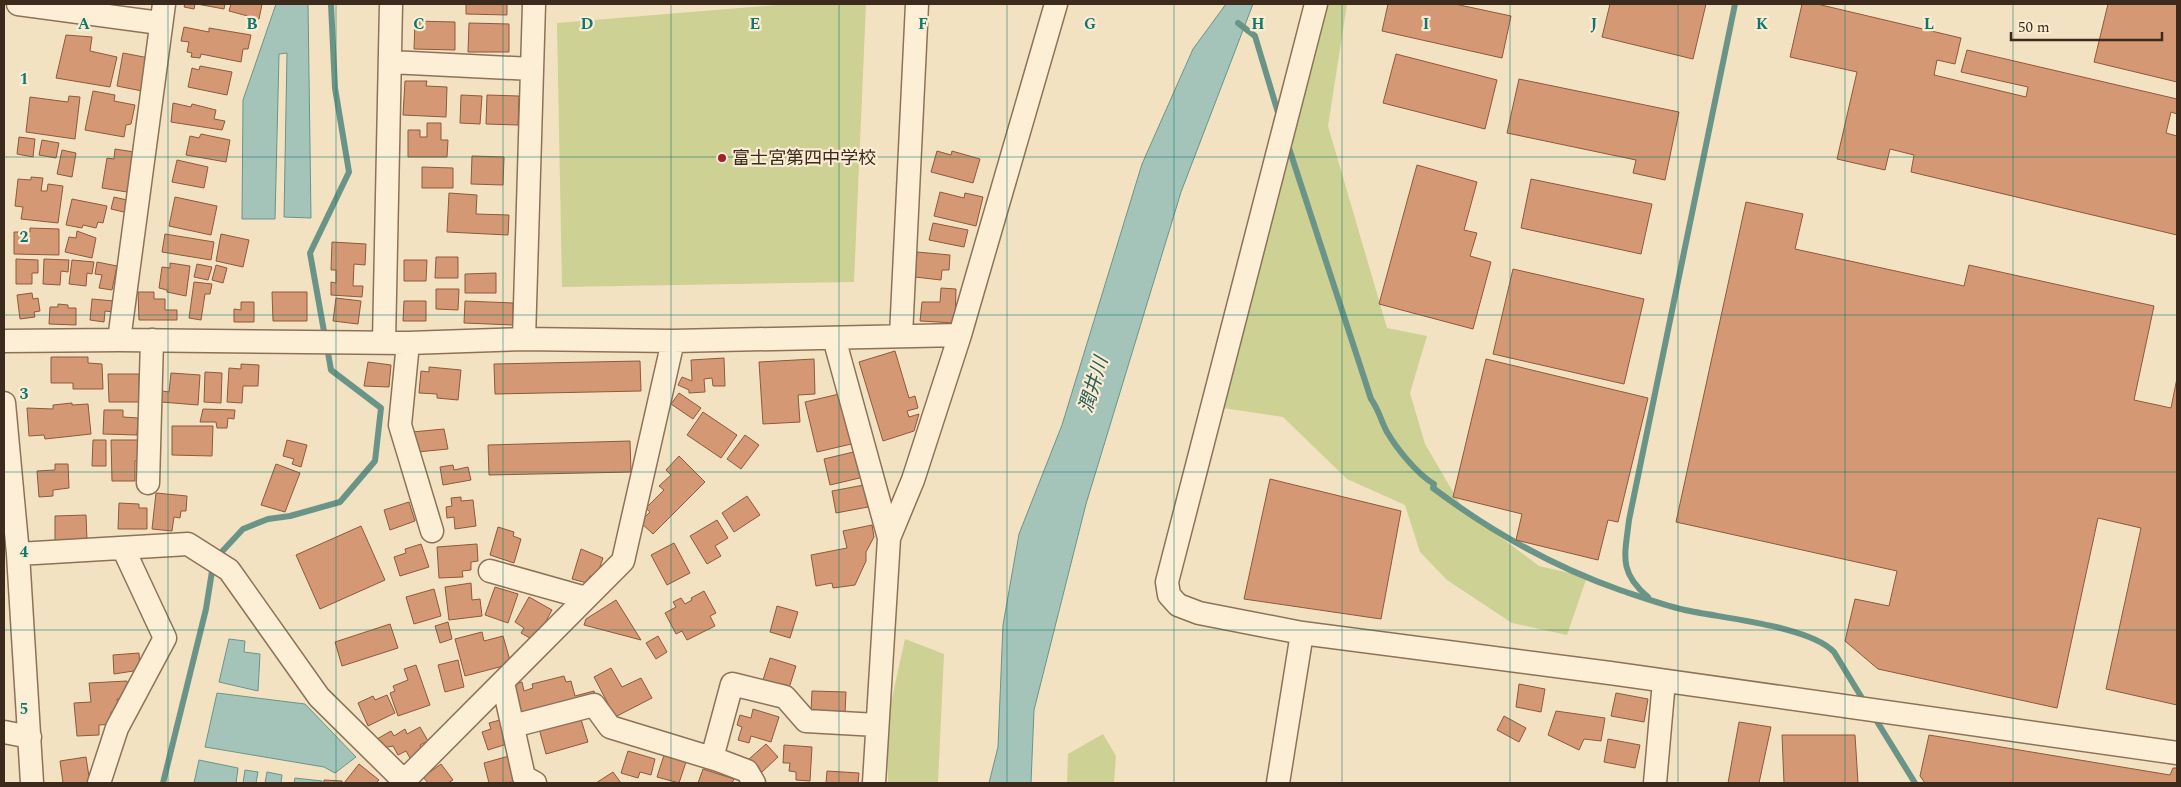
<svg xmlns="http://www.w3.org/2000/svg" width="2181" height="787" font-family="Spectral,'Noto Sans JP',serif">
	<style>
		.green { fill: #cdd194 }
		.water { fill: #a4c4ba; stroke: #6a9488 }
		.lines { fill: none; stroke-linecap: round; stroke-linejoin: round }
		.stream { stroke: #6a9488; stroke-width: 6 }
		.building { fill: #d49874; stroke: #8f593a }
		.minor-casing { stroke: #8e7257; stroke-width: 25 }
		.minor { stroke: #fcefd6; stroke-width: 22 }
		.grid { fill: none; stroke: #0f766e; stroke-width: 1; stroke-opacity: 0.55 }
		.poi-dot { fill: #a32127; stroke: #f9ecd2; stroke-width: 2 }
		.labels { text-anchor: middle; dominant-baseline: central; stroke-width: 4.5; stroke-linejoin: round; paint-order: stroke }
		.poi-label { font-size: 18px; fill: #3c2b1d; stroke: #f9ecd2; text-anchor: start }
		.water-label { font-size: 19px; font-style: italic; fill: #2a5d58; stroke: #f9ecd2 }
		.grid-label { font-size: 16px; text-anchor: middle; font-weight: bold; fill: #0f766e; stroke: #f9ecd2; stroke-width: 4.5; stroke-linejoin: round; paint-order: stroke }
	</style>
	<rect width="100%" height="100%" fill="#f2e2c2"/>
	<path class="green" d="M788 4H866L854 282 562 287 557 23Z
		M1324 4H1347L1328 126 1387 328 1427 336 1410 393 1425 444 1463 509 1539 566 1587 577 1567 635 1512 623 1447 580 1420 552 1405 505 1347 479 1283 417 1223 408Z
		M905 639 944 654 938 783H888L887 721Z
		M1103 734 1116 756 1114 783H1067L1068 754Z"/>
	<path class="water" d="M276 4H308L311 218 284 217 287 53 279 54 275 219H242L243 100Z
		M1226 4H1253L1181 192 1086 504 1034 710 1031 783H989L998 747 1003 625 1019 534 1062 425 1142 164 1193 49Z
		M229 639 245 641 244 652 260 654 258 691 219 682Z
		M217 693 305 704 356 757 335 773 324 767 205 747Z
		M199 760 238 768 236 783H194Z
		M245 770 258 772 256 783H243Z
		M267 772 282 775 281 783H265Z
		M295 778 322 781V783H294Z"/>
	<g class="lines">
		<path class="stream" d="M1238 23 1255 36 1279 116
			M1287 142 1371 399C1379 410 1381 421 1387 432 1397 449 1417 474 1434 484L1433 488C1490 531 1552 566 1620 590 1641 597 1663 605 1685 610 1721 618 1810 626 1834 652L1865 703
			M325 337 310 253 349 172 335 88 331 4
			M217 557 243 529 268 519 290 516 340 502 375 461 381 408 331 370 327 347
			M1648 597C1618 572 1625 555 1629 520L1735 4
			M1873 715 1915 783
			M163 783 206 609 213 565"/>
	</g>
	<path class="building" d="M185 4H195L194 9 184 7Z
		M197 4H225L224 9Z
		M231 4H262L259 19 229 11Z
		M466 4H507V15L466 14Z
		M1388 4H1455L1511 16 1502 58 1382 31Z
		M1610 4H1706L1693 59 1602 37Z
		M1802 4H1817L1961 38 1955 64 1937 60 1934 75 2026 97 2028 87 1961 72 1967 50 2177 99V114L2171 112 2166 133 2177 136V235L1911 172 1914 155 1890 149 1885 170 1837 159 1857 72 1790 57Z
		M2108 4H2177V82L2094 62Z
		M415 21 455 22V50L414 49Z
		M469 23 509 24V52H468Z
		M184 27 209 32V28L251 35 248 49H243L241 62 201 54 200 58 191 57 192 53 187 52 189 42 181 41Z
		M66 35 92 37 90 51 117 57 110 87 56 78Z
		M123 53 149 58 142 91 117 86Z
		M1396 54 1497 80 1485 129 1383 103Z
		M200 66 232 72 227 95 188 87 192 68 199 70Z
		M1519 79 1679 112 1665 180 1633 173 1636 160 1507 133Z
		M405 81H427L426 86 447 87 446 117 403 115Z
		M93 91 115 95 114 101 135 105 131 124 126 125 124 137 85 130Z
		M461 95 482 96 480 124 460 123Z
		M487 95 519 96 518 125 486 124Z
		M69 96 80 97 75 139 26 132 30 97 68 102Z
		M173 103 191 107 192 104 216 110 214 119 225 121 222 130 171 122Z
		M427 123H441V140H448L447 157H408V130H420V137H427Z
		M201 134 230 140 226 162 186 155 190 136 199 138Z
		M19 137 35 139 33 157 17 154Z
		M42 140 59 143 56 158 39 155Z
		M115 149 134 152 127 192 102 188 107 158 114 159Z
		M62 150 76 153 72 177 57 174Z
		M937 151 951 155 952 151 980 159 973 183 931 172Z
		M472 156 504 157 503 185 471 184Z
		M177 160 208 167 204 188 172 182Z
		M1417 165 1477 182 1464 230 1477 233 1470 256 1491 262 1473 329 1379 304Z
		M422 167 453 168V188H422Z
		M31 177 43 178 41 191H47L48 184 63 186 58 223 21 219 23 207 15 206 18 179 31 180Z
		M1531 179 1652 204 1641 254 1521 228Z
		M940 192 964 198 965 193 983 197 976 226 934 216Z
		M449 193 477 195 476 214 509 215 508 235 447 232Z
		M114 197 131 201 128 213 111 209Z
		M175 197 217 206 211 235 169 226Z
		M72 199 107 206 103 223 98 222 96 228 83 225 82 228 66 225Z
		M1746 202 1803 214 1795 249 1964 286 1969 265 2154 306 2134 400 2171 408 2177 378V705L2106 689 2141 528 2098 518 2057 708 1878 669 1845 641 1855 599 1889 606 1897 571 1676 522Z
		M933 223 968 230 964 247 929 240Z
		M30 228 59 229V255L14 254V232H30Z
		M77 231 96 238 92 258 65 252 69 237 76 238Z
		M165 234 214 242 211 260 162 252Z
		M221 234 249 240 243 267 216 261Z
		M332 242 366 244 365 265 354 264 353 286H363L362 297 331 295V282L336 283V270H331Z
		M917 252 950 255 949 270H942L941 280 915 277Z
		M436 257H458V278H435Z
		M16 259 38 260V273H32V284H16Z
		M44 259 69 260 68 272 61 271 60 285 43 284Z
		M72 260 94 262 92 274 87 273 86 286 69 284Z
		M404 260H427L426 281H404Z
		M97 262 117 266 112 290 99 288 102 275 95 274Z
		M170 263 190 266 186 296 167 292V290L159 288 162 267 170 268Z
		M197 264 212 267 208 280 194 277Z
		M216 265 227 268 223 283 212 280Z
		M1513 269 1644 299 1624 384 1493 354Z
		M496 273V293H465V274Z
		M194 282 212 284 210 294H205L201 320 189 318Z
		M941 288 956 289 955 323 920 321 922 302H940Z
		M436 289H459L458 310 436 309Z
		M138 292H154V299H165V310H177V320H139Z
		M272 292H307V321H273Z
		M32 293 33 299 38 298 40 311 34 312 35 317 20 319 17 295Z
		M336 298 361 301 358 324 333 321Z
		M92 299 114 301 113 312 105 311 104 322 90 320Z
		M404 301H426V321H403Z
		M465 301 513 303V325L464 323Z
		M241 302H254V322H234V309L241 310Z
		M58 304 68 305V308H76V325L49 324 50 307H58Z
		M895 351 909 398 915 396 918 408 907 411 909 417 919 414 914 431 883 441 859 362Z
		M51 357H88V363L102 364 103 389H73V383H51Z
		M724 358 725 386H713L712 378 704 379 705 392 689 393V390L678 385 682 377 692 381 691 360Z
		M814 359 815 394 798 395 800 422 763 424 759 362Z
		M1486 359 1648 398 1618 522 1608 520 1598 560 1516 540 1522 514 1453 497Z
		M640 361 641 391 495 394 494 364Z
		M368 362 391 365 389 387 364 386Z
		M241 364 259 365 258 386H243L242 403 227 402 229 368 241 369Z
		M429 367 461 370 458 400 437 398V394L419 393 421 371 429 372Z
		M205 372 222 373 221 403 204 402Z
		M171 373 200 375 198 405 161 402 162 391 169 392Z
		M108 374H139V402H109Z
		M848 392 860 442 817 452 805 402Z
		M679 393 701 408 693 419 671 404Z
		M72 403V405L88 404 91 434 45 439 44 435 29 436 27 408 53 409V405Z
		M203 409 235 410 234 419 228 418 227 428H217L216 422H200Z
		M104 410H123V417L138 418 137 435 103 434Z
		M703 412 737 435 721 458 687 435Z
		M172 426H213L212 456 172 455Z
		M444 429 448 449 417 452 412 432Z
		M745 435 759 445 741 469 727 459Z
		M93 440H106V466H92Z
		M111 440H139V459L135 461V481H112Z
		M287 440 307 445 301 467 292 464 294 459 283 456Z
		M630 441 631 472 489 475 488 445Z
		M862 450 868 476 830 485 824 459Z
		M679 456 705 482 653 534 640 522 650 512 646 508 664 490 659 486 671 475 666 470Z
		M55 464H68L69 488 53 490V496L39 497 37 471 55 470Z
		M276 464 300 473 285 512 261 505Z
		M453 465 454 470 468 467 471 480 443 485 440 467Z
		M1270 479 1401 511 1381 619 1244 599Z
		M864 485 868 507 836 513 832 491Z
		M156 493 187 496 186 511H181L180 518 174 517 172 531 152 529Z
		M747 496 760 515 734 532 722 513Z
		M461 497V501L473 500 476 526 455 529 454 517 447 518 446 507 452 506 451 498Z
		M409 502 415 521 390 530 384 510Z
		M119 503 139 504V508H147V529H118Z
		M86 515 87 540 55 541V516Z
		M717 520 728 538 715 546 721 556 707 564 690 536Z
		M872 525 874 537 866 552V561L855 585 833 588 832 583 816 586 811 555 847 548 843 531Z
		M361 526 385 580 320 609 296 555Z
		M498 527 514 532 513 536 521 539 514 563 490 555Z
		M674 543 690 573 667 585 651 555Z
		M421 544 429 567 400 576 394 557 406 553 405 549Z
		M477 544 478 561 471 562V570L462 571 463 577 439 578 437 547Z
		M581 549 603 558 596 578 590 576 587 583 572 579Z
		M471 583 472 600 480 599 482 616 449 620 445 587Z
		M495 587 518 594 508 623 485 615Z
		M434 589 441 616 414 624 406 597Z
		M704 591 716 613 710 616 715 626 687 640 682 631 676 634 665 613 676 607 673 602 681 598 685 604 692 600 691 598Z
		M529 597 552 610 535 641 521 633 524 628 515 622Z
		M616 600 641 640 584 625 586 619Z
		M777 606 798 612 790 638 770 632Z
		M448 622 452 639 440 643 435 626Z
		M390 624 398 648 342 666 335 642Z
		M482 632 484 641 503 636 511 664 465 676 455 639Z
		M658 636 667 652 656 659 646 643Z
		M139 653 140 670 114 674 113 655Z
		M770 658 796 666 789 688 763 680Z
		M458 660 464 687 445 692 438 665Z
		M416 665 430 705 398 716 390 693 395 691 393 686 408 680 404 669Z
		M611 668 622 687 641 678 652 698 615 717 594 677Z
		M564 676 566 682 571 681 575 696 594 691 596 700 520 719 512 685 522 682 524 691 533 688 532 684Z
		M127 681 129 698 117 699 119 712H111L112 724 99 725V735L77 736 74 703 91 702 89 683Z
		M1519 684 1545 689 1541 712 1516 707Z
		M812 691 846 692 845 713 811 711Z
		M1616 693 1648 699 1644 722 1611 716Z
		M387 695 395 713 368 726 358 703 373 696 375 700Z
		M753 709 779 717 771 742 751 736 749 743 738 740 742 727 737 725 740 715 751 718Z
		M1556 711 1605 718 1601 741 1584 739 1579 750 1548 735Z
		M579 713 588 742 546 754 538 725Z
		M1504 716 1526 728 1519 742 1497 730Z
		M500 720 507 744 488 750 482 732 491 729 489 723Z
		M1739 722 1771 727 1759 783H1728Z
		M420 727 428 741 420 745 423 751 410 758 406 751 398 755 393 746 382 748 377 739 391 731 394 736 405 729 407 734Z
		M1782 735H1855L1858 783H1784Z
		M1929 735 2170 775 2173 768H2177V783H1925L1920 776Z
		M1608 739 1640 745 1635 768 1604 762Z
		M766 744 778 757 762 772 749 759Z
		M784 745 812 747 810 781 796 780V772L789 771 790 763H783Z
		M628 751 655 759 651 775 640 772 638 778 621 773Z
		M664 755 686 762 679 783 657 777Z
		M509 756 516 782 489 783 484 763Z
		M86 757 90 783H63L60 761Z
		M359 764 379 780 376 783H344Z
		M441 764 453 780 448 783H428L423 777Z
		M703 769 734 779 732 783H698Z
		M827 771 859 773 858 783H826Z
		M613 772 621 783H596Z
		M324 780 342 781V783H324Z"/>
	<g class="lines">
		<g class="minor-casing">
			<path id="minor" d="M18 4 160 23
				M1316 4 1167 582 1169 595 1178 605 1199 613 1302 633 1610 673 2177 753
				M390 62 532 69
				M901 336 917 4
				M834 338 889 538
				M524 339 534 4
				M119 340 164 4
				M4 341 119 340 408 343 524 339 673 341 960 335
				M384 342 391 4
				M408 343 400 425 432 531
				M4 403 18 554 32 783
				M148 483 152 340
				M18 554 188 544 229 570 319 697 404 781
				M490 571 586 598
				M503 683 524 777 535 783
				M513 726 594 705 610 727 718 760 747 771 754 783
				M4 732 30 737
				M712 758 732 684 785 697 806 721 877 725
				M99 783 117 728 165 638 123 548
				M402 783 623 561 673 341
				M874 783 889 538 913 480 960 335 1056 4
				M1278 783 1302 633
				M1655 783 1664 681"/>
		</g>
		<use href="#minor" class="minor"/>
	</g>
	<path class="grid" d="M168 4V783M336 4V783M503 4V783M671 4V783M839 4V783M1007 4V783M1174 4V783M1342 4V783M1510 4V783M1678 4V783M1845 4V783M2013 4V783M4 157H2177M4 315H2177M4 472H2177M4 630H2177"/>
	<circle class="poi-dot" cx="722" cy="158" r="5"/>
	<g class="labels">
		<g class="poi-label">
			<text x="732" y="158">富士宮第四中学校</text>
		</g>
		<g class="water-label">
			<text transform="translate(1094 385) rotate(-73)">潤井川</text>
		</g>
	</g>
	<g class="grid-label">
		<text x="84" y="29">A</text>
		<text x="252" y="29">B</text>
		<text x="419" y="29">C</text>
		<text x="587" y="29">D</text>
		<text x="755" y="29">E</text>
		<text x="923" y="29">F</text>
		<text x="1090" y="29">G</text>
		<text x="1258" y="29">H</text>
		<text x="1426" y="29">I</text>
		<text x="1594" y="29">J</text>
		<text x="1762" y="29">K</text>
		<text x="1929" y="29">L</text>
		<text x="24" y="84">1</text>
		<text x="24" y="242">2</text>
		<text x="24" y="399">3</text>
		<text x="24" y="557">4</text>
		<text x="24" y="714">5</text>
	</g>
	<rect width="2181" height="787" fill="none" stroke="#3c2b1d" stroke-width="10"/>
	<path d="M2011 32v8h151v-8" fill="none" stroke="#3c2b1d" stroke-width="2.5"/>
	<text x="2018" y="32" font-size="15" fill="#3c2b1d" stroke="#f9ecd2" stroke-width="4" paint-order="stroke">50 m</text>
</svg>
